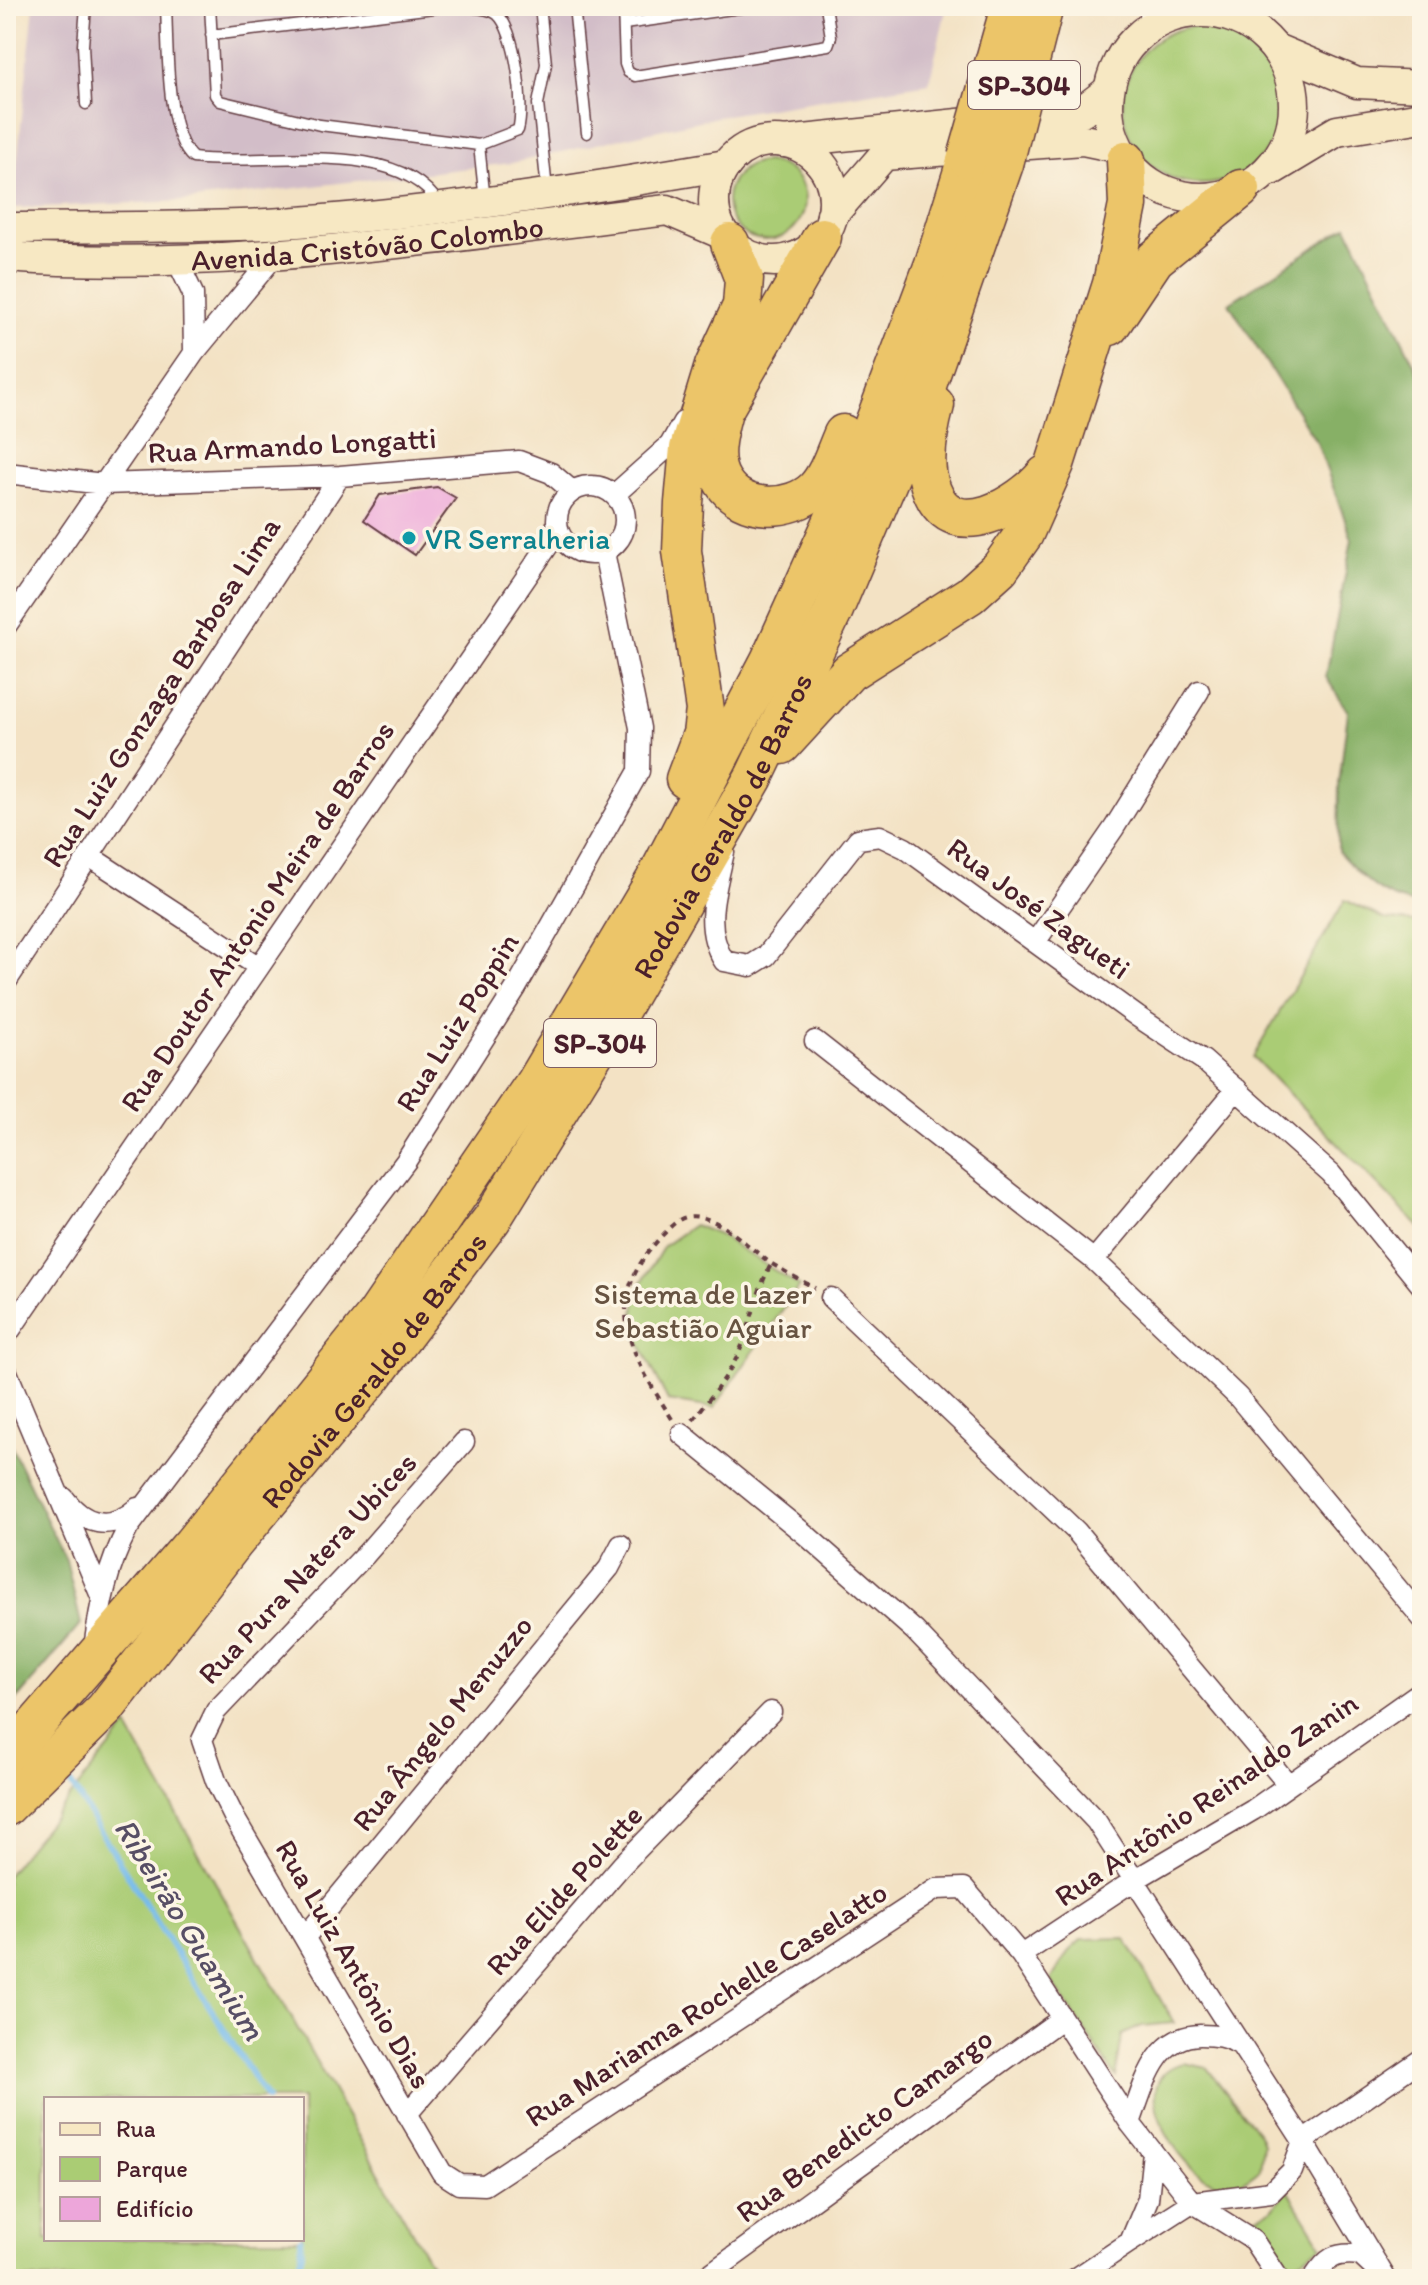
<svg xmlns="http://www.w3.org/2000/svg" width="1428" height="2285" font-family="Itim,sans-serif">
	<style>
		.industrial { fill: #d2bdc8 }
		.green { fill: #aacc74; stroke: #7a7650; stroke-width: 2; fill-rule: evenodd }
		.forest { fill: #87b066; stroke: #686848; stroke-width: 2 }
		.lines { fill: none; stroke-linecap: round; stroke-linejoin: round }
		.stream { stroke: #74bbec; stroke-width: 6 }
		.building { fill: #eda6da }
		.lane-casing { stroke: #633c42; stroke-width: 13 }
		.street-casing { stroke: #633c42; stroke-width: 23 }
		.secondary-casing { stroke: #633c42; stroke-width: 33 }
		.highway-casing { stroke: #633c42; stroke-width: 41 }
		.path { stroke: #633c42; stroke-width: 4; stroke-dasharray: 6 6; stroke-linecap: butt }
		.lane { stroke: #fff; stroke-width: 10 }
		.street { stroke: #fff; stroke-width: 20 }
		.secondary { stroke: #f7e8c3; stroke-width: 30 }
		.highway { stroke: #ecc569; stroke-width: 38 }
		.highway-bridge-casing { stroke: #633c42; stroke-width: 41; stroke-linecap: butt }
		.highway-bridge { stroke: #ecc569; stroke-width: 38 }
		.culture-dot { fill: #0f9aa8; stroke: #fcf5e5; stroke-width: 3 }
		.labels { text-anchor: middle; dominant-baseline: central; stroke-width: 7; stroke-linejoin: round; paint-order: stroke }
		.shield { fill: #fcf5e5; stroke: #7f5f63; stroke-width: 2 }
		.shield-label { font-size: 28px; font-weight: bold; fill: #4a1f2b }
		.street-label { font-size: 30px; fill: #4a1f2b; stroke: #fcf5e5 }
		.culture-label { font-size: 30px; fill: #0d838f; stroke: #fcf5e5; text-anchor: start }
		.park-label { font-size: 30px; fill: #675341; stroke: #fcf5e5 }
		.water-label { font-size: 32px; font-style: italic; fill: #574e65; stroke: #fcf5e5 }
	</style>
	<rect width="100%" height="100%" fill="#fcf5e5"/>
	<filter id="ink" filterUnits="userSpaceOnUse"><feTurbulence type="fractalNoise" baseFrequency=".0125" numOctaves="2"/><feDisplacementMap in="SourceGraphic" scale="16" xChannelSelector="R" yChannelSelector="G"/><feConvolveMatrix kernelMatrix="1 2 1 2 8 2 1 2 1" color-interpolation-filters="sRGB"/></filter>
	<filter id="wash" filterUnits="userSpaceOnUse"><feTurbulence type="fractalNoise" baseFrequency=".006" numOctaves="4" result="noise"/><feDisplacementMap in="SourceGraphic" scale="32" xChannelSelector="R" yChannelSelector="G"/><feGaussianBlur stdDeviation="1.8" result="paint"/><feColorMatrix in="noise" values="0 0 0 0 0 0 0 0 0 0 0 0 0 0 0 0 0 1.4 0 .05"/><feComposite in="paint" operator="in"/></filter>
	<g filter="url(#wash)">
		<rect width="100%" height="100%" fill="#f3e2c4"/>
		<path class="industrial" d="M34 6H947L929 83 726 115 512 163 185 201 12 208Z"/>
		<path class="green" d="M1123 105a79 79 0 1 1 158 0a79 79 0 1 1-158 0Z
			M727 201a39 39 0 1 1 78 0a39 39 0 1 1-78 0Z
			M1345 900 1384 919 1422 923V1230L1253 1057Z
			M694 1225 719 1235 799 1286 714 1408 668 1401 633 1329 636 1292 664 1246Z
			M127 1726 439 2279H6V1876ZM302 2099V2239H46V2099Z
			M1125 1938 1174 2023 1142 2026 1122 2035 1116 2077 1051 1980 1068 1952 1082 1939Z
			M1184 2063 1207 2068 1259 2134 1263 2144 1260 2169C1247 2180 1234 2189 1216 2183 1181 2173 1119 2078 1184 2063Z
			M1288 2190 1322 2246 1288 2267 1255 2217 1271 2210Z"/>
		<path class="forest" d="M1347 226 1422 380V904C1385 902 1362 878 1338 851L1339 784 1348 712 1326 677 1352 539 1317 443 1229 303Z
			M6 1436 66 1560 81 1624 6 1712Z"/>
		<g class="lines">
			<path class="stream" d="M71 1784 267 2099
				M295 2279 302 2253 301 2239"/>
		</g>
		<g id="blocks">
			<path class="building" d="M437 487 456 498 415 555 364 520 380 495Z"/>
		</g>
	</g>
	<g filter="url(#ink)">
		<use href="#blocks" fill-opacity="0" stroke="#633c42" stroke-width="2"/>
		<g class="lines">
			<g class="lane-casing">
				<path id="lane" d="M166 6C168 43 165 134 193 158 262 167 396 135 439 204
					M210 6 215 95 220 101 320 125 479 145 518 130C525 107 516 30 497 14 488 7 471 8 460 6
					M540 6 546 64 538 104 547 190
					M574 6 587 133
					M623 6 625 64 628 72 635 76 828 45 831 37 826 6
					M624 24 754 6
					M211 35 450 6
					M86 104 83 45 86 6
					M479 145 485 201"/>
			</g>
			<g class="street-casing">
				<path id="street" d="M1148 28 1152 6
					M176 258 193 294 194 353
					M6 473 104 484 340 476 519 461 551 473 572 491
					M557 520a34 34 0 1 1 68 0a34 34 0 1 1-68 0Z
					M614 495 670 445 683 422
					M6 626 194 353 276 254
					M724 852C716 890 702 926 724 961L750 966 766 956 858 839 880 836 905 848 1138 1017 1203 1060 1331 1174 1422 1286
					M89 856 259 967
					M1036 941 1114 828 1199 691
					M6 982 340 476
					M815 1041 1094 1260 1169 1331 1238 1397 1422 1618
					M1094 1260 1237 1089
					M831 1298 1076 1531 1287 1783
					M6 1336 558 531
					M6 1370 101 1596
					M682 1434 806 1535 915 1631 1096 1821 1303 2141 1386 2279
					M464 1442 366 1554 216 1711 202 1740 216 1781 235 1819 442 2173 459 2184 485 2185 936 1889 964 1888 1021 1955 1130 2123 1192 2202 1253 2240 1279 2279
					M64 1498C84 1525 110 1532 137 1508
					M94 1648C100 1605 107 1567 128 1528L406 1161 516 988 639 771 640 728 604 552
					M306 1936 609 1568 621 1545
					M1021 1955 1136 1879 1253 1810 1422 1691
					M407 2114 622 1865 771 1712
					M1130 2123C1144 2087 1153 2036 1200 2035 1213 2035 1226 2036 1237 2043
					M1153 2152 1148 2199 1130 2242 1192 2202 1271 2192 1292 2171 1303 2141 1422 2059
					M703 2279 1061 2019
					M1075 2279 1130 2242
					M1313 2279C1327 2258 1334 2252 1360 2255L1375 2269"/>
			</g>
			<g class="secondary-casing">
				<g id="secondary">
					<circle cx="1201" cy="105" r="93"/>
					<path d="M1276 49 1357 83 1422 86"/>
					<circle cx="774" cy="201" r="60"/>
					<path d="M784 142 1082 111 1108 91"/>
					<path d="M1272 170 1337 131 1422 117"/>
					<path d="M832 215 884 155 1083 140 1117 147"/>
					<path d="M6 228C93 227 181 228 267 224 422 215 573 191 726 165"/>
					<path id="s1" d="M6 257C226 273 449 236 667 210L723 234"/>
				</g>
			</g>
			<g class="highway-casing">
				<g id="highway">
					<path d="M822 237 723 411C717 433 709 461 723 482 742 513 791 512 815 489 829 474 835 452 843 434"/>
					<path d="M1110 326 1155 259 1241 189"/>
					<path d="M935 405C928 431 921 466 932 491 954 546 1021 504 1045 475"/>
					<path d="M782 745 849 672 970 595 1000 568 1024 534 1055 464 1112 284 1128 205 1126 160"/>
					<path d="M685 779 702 734 705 710 682 551 684 503 689 448 714 366 742 306 744 279 730 243"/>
					<path d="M6 1759 192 1544 376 1315 535 1082 655 880 770 660 860 461 934 264 967 158"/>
					<path id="s2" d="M6 1807 105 1709 233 1544 373 1376 492 1219 611 1026 754 777 833 612 919 408 1004 164"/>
				</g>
			</g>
			<path class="path" d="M672 1419C631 1354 599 1304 660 1238 672 1225 681 1213 700 1217 726 1222 750 1249 772 1264 786 1272 800 1280 815 1288
				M693 1420C712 1395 734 1370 744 1340 754 1313 757 1289 772 1263"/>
			<use href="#lane" class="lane"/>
			<use href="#street" class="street"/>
			<use href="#secondary" class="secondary"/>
			<use href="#highway" class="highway"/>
			<g class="highway-bridge-casing">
				<path id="highway-bridge" d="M967 158 1009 11
					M1004 164 1044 6"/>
			</g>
			<use href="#highway-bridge" class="highway-bridge"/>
		</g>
	</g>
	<circle class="culture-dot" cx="409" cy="538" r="8"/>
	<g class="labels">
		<g class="shield">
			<rect x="968" y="61" width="112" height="48" rx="6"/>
			<rect x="544" y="1019" width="112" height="48" rx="6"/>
		</g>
		<g class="shield-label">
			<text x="1024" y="85">SP-304</text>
			<text x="600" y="1043">SP-304</text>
		</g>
		<g class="street-label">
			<text stroke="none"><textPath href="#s1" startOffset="362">Avenida Cristóvão Colombo</textPath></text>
			<text transform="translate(292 445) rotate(-3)">Rua Armando Longatti</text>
			<text transform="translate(161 692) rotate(-57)">Rua Luiz Gonzaga Barbosa Lima</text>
			<text stroke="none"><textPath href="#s2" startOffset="1220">Rodovia Geraldo de Barros</textPath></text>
			<text transform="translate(1039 908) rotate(36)">Rua José Zagueti</text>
			<text transform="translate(257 916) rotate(-56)">Rua Doutor Antonio Meira de Barros</text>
			<text transform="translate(457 1022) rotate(-58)">Rua Luiz Poppin</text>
			<text stroke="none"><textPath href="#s2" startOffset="572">Rodovia Geraldo de Barros</textPath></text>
			<text transform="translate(307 1568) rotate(-47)">Rua Pura Natera Ubices</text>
			<text transform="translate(442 1723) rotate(-51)">Rua Ângelo Menuzzo</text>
			<text transform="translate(1206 1799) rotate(-34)">Rua Antônio Reinaldo Zanin</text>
			<text transform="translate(564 1890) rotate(-48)">Rua Elide Polette</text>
			<text transform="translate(354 1964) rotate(60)">Rua Luiz Antônio Dias</text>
			<text transform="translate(706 2004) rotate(-33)">Rua Marianna Rochelle Caselatto</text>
			<text transform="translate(864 2125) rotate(-36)">Rua Benedicto Camargo</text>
		</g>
		<g class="culture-label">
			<text x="425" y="538">VR Serralheria</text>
		</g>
		<g class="park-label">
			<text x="703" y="1293">Sistema de Lazer<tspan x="703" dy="34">Sebastião Aguiar</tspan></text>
		</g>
		<g class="water-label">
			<text transform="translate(190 1929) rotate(58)">Ribeirão Guamium</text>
		</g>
	</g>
	<rect width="1428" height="2285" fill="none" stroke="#fcf5e5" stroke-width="32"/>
	<rect x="44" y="2097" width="260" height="144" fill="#fcf5e5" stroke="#b59f9b" stroke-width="2"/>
	<rect x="60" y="2123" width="40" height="12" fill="#f7e8c3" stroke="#b59f9b" stroke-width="2"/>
	<text x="116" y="2137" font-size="24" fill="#4a1f2b">Rua</text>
	<rect x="60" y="2157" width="40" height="24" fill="#aacc74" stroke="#b59f9b" stroke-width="2"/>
	<text x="116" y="2177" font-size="24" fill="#4a1f2b">Parque</text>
	<rect x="60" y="2197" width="40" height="24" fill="#eda6da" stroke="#b59f9b" stroke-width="2"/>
	<text x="116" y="2217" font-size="24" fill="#4a1f2b">Edifício</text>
</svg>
